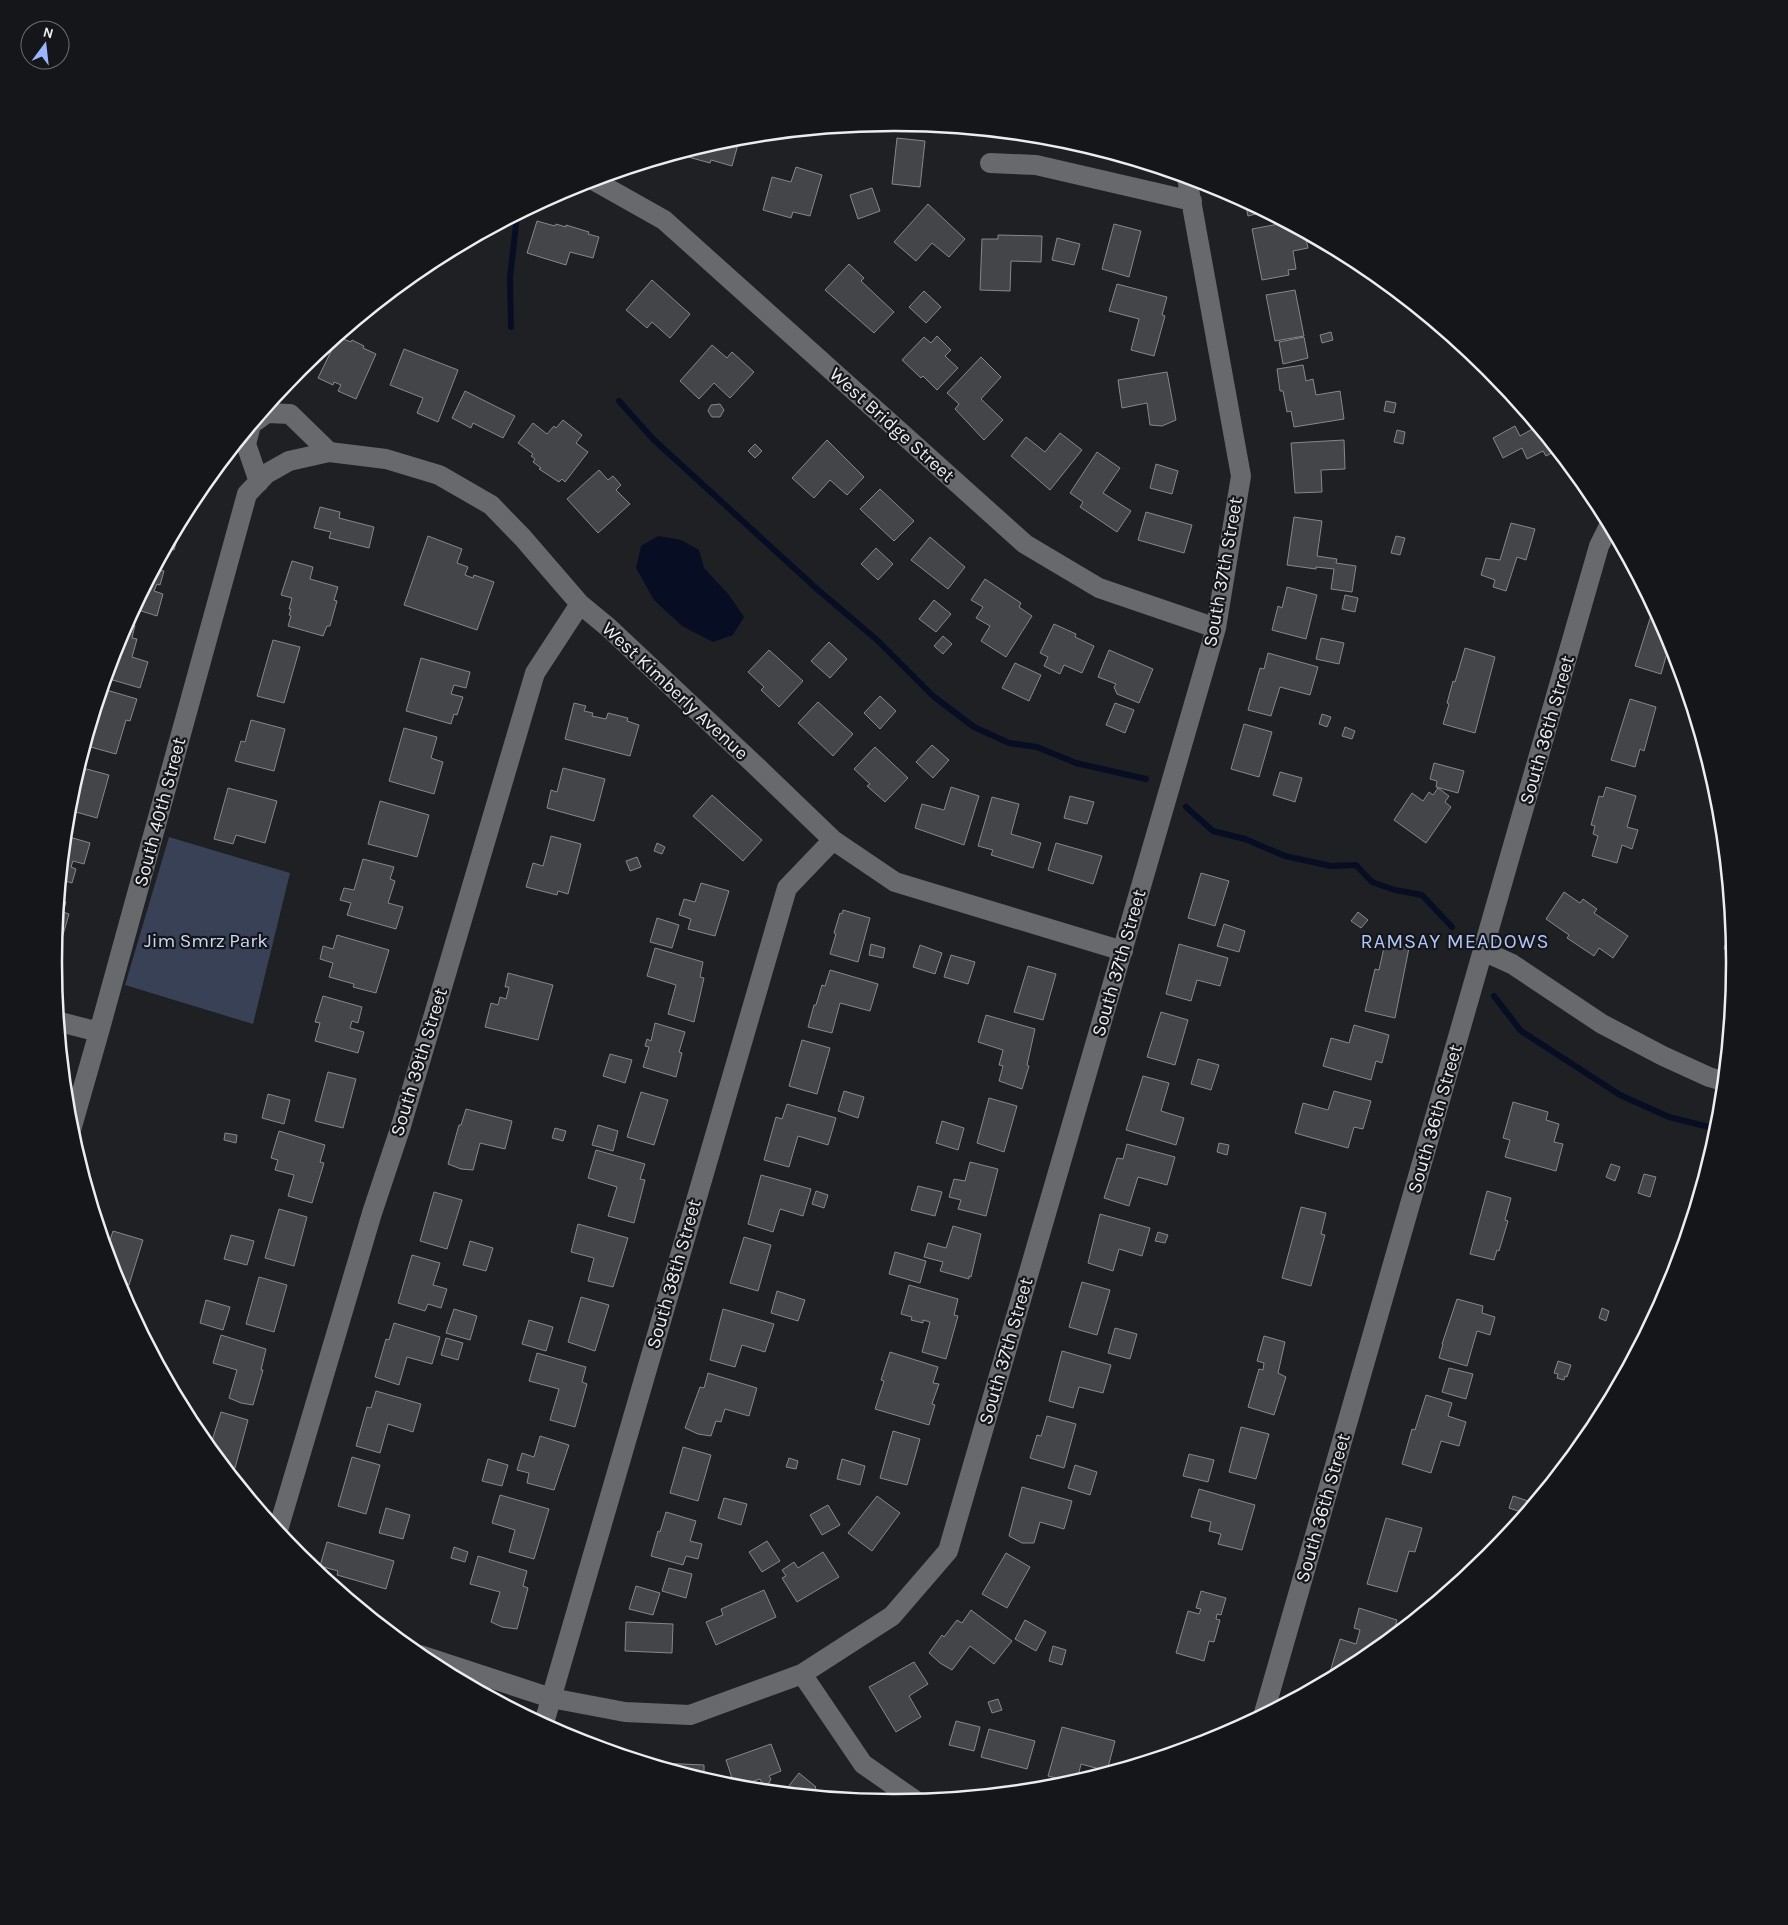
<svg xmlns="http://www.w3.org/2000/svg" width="1788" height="1925" font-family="Karla,sans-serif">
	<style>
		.green { fill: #384156 }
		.water { fill: #070d22 }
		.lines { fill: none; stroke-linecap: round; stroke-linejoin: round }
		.stream { stroke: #070d22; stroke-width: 6 }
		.building { fill: #434549; stroke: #85878b }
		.minor { stroke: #67696d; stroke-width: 20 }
		.labels { text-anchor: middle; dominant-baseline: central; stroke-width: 4.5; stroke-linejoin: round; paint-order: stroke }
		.street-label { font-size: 19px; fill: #ecedf0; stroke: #15161a }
		.park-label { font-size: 19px; fill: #cad7f6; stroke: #15161a }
		.neighbourhood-label { font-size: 20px; letter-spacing: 1px; fill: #b0c6fc; stroke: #15161a }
		.rim { fill: none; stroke: #ecedf0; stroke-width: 2.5 }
	</style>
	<rect width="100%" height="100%" fill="#1e2023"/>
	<path class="green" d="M169 837 290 873 253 1024 125 985Z"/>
	<path class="water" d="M658 536 681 540 699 550 704 568 729 595 744 617 733 635 713 642 682 626 654 600 636 568 641 546Z"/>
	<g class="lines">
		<path class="stream" d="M511 327 510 277 517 216
			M619 401 654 440 817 589 877 640 933 696 974 727 1009 743 1037 747 1076 763 1146 779
			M1186 807 1213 831 1245 839 1285 856 1331 866 1356 865 1372 882 1395 890 1422 895 1452 927
			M1494 996 1521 1031 1620 1095 1669 1117 1717 1129"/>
	</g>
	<path class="building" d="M740 137 732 166 711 160 710 163 681 155 730 138Z
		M897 138 925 141 920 187 892 184Z
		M796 167 822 175 810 216 793 212 791 218 763 210 772 177 791 182Z
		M872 188 880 211 858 219 850 195Z
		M1245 202 1264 212 1248 216Z
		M928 204 965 239 949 257 932 243 916 261 894 242Z
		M537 221 555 226 556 224 566 227V225L589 232 588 234 599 237 593 258 570 252 566 265 527 253Z
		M1284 223 1305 234 1308 248 1293 251 1296 269 1288 270 1289 275 1262 280 1252 229Z
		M1114 224 1141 231 1129 277 1102 269Z
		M998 235 1042 236 1041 262 1011 261 1010 291 980 290 982 239H998Z
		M1057 238 1080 244 1074 265 1052 260Z
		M849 264 864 278 861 281 894 312 874 333 825 290Z
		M652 280 690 314 670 338 652 322 647 328 626 310Z
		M1117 284 1167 297 1162 315 1165 316 1154 356 1131 350 1139 319 1109 311Z
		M1295 290 1304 336 1275 341 1266 295Z
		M924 291 941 307 926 323 909 307Z
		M1331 332 1333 340 1322 343 1320 335Z
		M937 336 951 350 945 356 958 368 937 390 923 376 921 378 902 360 924 337 931 343Z
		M338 337 351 342 352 340 364 346 363 348 376 354 356 399 338 391 341 385 334 382 333 385 318 378Z
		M1304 337 1308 358 1283 364 1279 342Z
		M712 345 727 358 732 352 754 372 730 398 714 383 699 399 680 381Z
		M404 349 458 370 438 422 417 413 423 398 390 385Z
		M981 357 1001 377 981 399 1003 420 984 440 955 409 959 404 947 393Z
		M1303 365 1306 381 1313 379 1316 395 1340 391 1344 419 1294 427 1291 411 1287 412 1283 391H1280L1277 369Z
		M1167 372 1176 420 1162 426 1150 425 1147 403 1122 408 1118 380Z
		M465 391 515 416 503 438 473 423 471 428 452 418Z
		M1386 401 1396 403 1394 413 1384 411Z
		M720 404 724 410 720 417H712L708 411 711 405Z
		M563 420 582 435 576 443 588 452 565 482 562 479 559 482 539 469 541 468 533 462 535 459 531 456 533 454 518 443 533 423 547 434 554 426 556 428Z
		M1515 426 1520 436 1536 427 1556 451 1546 456 1543 451 1527 459 1522 448 1503 458 1493 438Z
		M1397 430 1405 432 1403 444 1394 442Z
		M1060 433 1082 450 1050 490 1011 456 1026 437 1045 452Z
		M827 440 864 477 847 495 830 480 814 498 792 478Z
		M1344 440 1345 469 1321 470 1322 492 1295 493 1291 443Z
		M755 444 762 451 755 458 748 451Z
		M1097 452 1120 468 1103 493 1131 511 1117 532 1080 507 1083 502 1070 493Z
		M1156 464 1178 471 1172 494 1150 488Z
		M599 470 608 480 613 476 621 485 616 490 630 504 598 533 567 499Z
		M880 489 914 521 894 541 860 509Z
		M193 500 187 525 182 523 174 550 167 548Z
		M320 507 340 512 339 518 374 527 369 548 329 538 331 532 314 528Z
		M1146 512 1192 525 1184 553 1138 540Z
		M1294 517 1322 521 1317 556 1337 559 1336 563 1356 566 1352 592 1331 589 1334 569 1316 567V569L1287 565Z
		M1511 523 1535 529 1526 560 1517 557 1506 591 1493 587 1495 580 1481 575 1486 558 1500 560Z
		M428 536 462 549 457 563 468 567 465 575 473 578 474 575 494 582 477 630 404 605Z
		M1396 536 1405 538 1400 555 1391 553Z
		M930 537 965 567 948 589 911 560Z
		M876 548 893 564 878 580 861 564Z
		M292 561 313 567 310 579 338 587 334 600 337 601 330 626H327L323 636 288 626 291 616 289 615 291 609H289L292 598 281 595Z
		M156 569 164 571 160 585 157 584 154 591 163 594 157 616 135 609Z
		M985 579 1021 603 1019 607 1032 616 1006 657 981 641 990 626 976 618 983 607 971 600Z
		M1287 587 1317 595 1306 639 1272 630 1278 606 1282 608Z
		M1345 595 1358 598 1355 612 1342 609Z
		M934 600 951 614 936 632 919 619Z
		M1653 609 1671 644 1669 650 1666 649 1665 653H1667L1661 674 1635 666Z
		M128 622 135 625 132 638 137 639 132 657 148 662 140 688 106 678 118 641Z
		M1054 624 1076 634 1075 637 1094 646 1082 673 1064 665 1060 674 1044 666 1048 657 1040 653Z
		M943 636 952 644 943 654 934 646Z
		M1321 638 1344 643 1339 664 1316 659Z
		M273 640 300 647 284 703 257 696Z
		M829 642 847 659 830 678 811 661Z
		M1465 648 1495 657 1475 733 1443 724 1449 704 1447 703 1453 681 1455 682Z
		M769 650 803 681 779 707 761 690 764 687 748 672Z
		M1109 650 1153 669 1139 703 1117 694 1114 687 1116 684 1098 677Z
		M1268 653 1318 667 1310 695 1280 687 1271 716 1248 710 1260 668 1264 669Z
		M421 658 470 672 466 688 454 685 451 694 463 697 457 715 454 714 451 724 406 711Z
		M1015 663 1041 675 1029 701 1002 688Z
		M103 689 137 699 130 721 126 720 116 754 87 746Z
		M880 696 896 711 880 729 864 713Z
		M1630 699 1656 707 1644 751 1640 749 1635 767 1611 760Z
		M818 702 853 734 833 756 798 723Z
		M574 703 586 706 584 711 593 713 592 716 606 719 608 713 628 718 627 721 639 725 630 756 565 739Z
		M1115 703 1134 710 1125 733 1106 725Z
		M1322 714 1331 717 1327 727 1319 724Z
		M251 720 285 729 274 771 235 761 241 741 245 742Z
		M1244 724 1272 732 1259 777 1231 769Z
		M1345 727 1355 731 1352 739 1342 736Z
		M404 728 437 737 431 758 443 762 434 794 389 781Z
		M932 745 949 760 933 778 916 762Z
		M875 747 908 778 885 802 867 786 870 784 854 769Z
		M1434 763 1464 771 1458 793 1436 787 1437 781 1430 779Z
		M79 767 109 775 97 818 69 810 70 798Z
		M563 768 605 779 594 821 547 808 551 790 557 792Z
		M1280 772 1302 778 1295 802 1273 795Z
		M951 787 979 796 964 845 915 828 922 804 944 810Z
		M1606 787 1636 796 1627 827 1638 830 1632 849 1622 845 1617 863 1592 856 1598 836 1593 834 1595 826 1591 825 1599 796 1603 797Z
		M228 788 277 801 265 843 236 835 233 844 214 839Z
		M1438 788 1449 796 1445 802 1451 807 1426 843 1394 820 1412 793 1423 801 1429 792 1433 795Z
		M712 795 762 840 743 861 693 816Z
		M1070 796 1094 802 1087 824 1064 818Z
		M992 797 1019 804 1011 834 1041 843 1033 868 991 855 993 850 978 846Z
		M380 801 429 815 417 857 368 844Z
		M66 836 90 843 84 864 73 861 71 867 76 869 72 883 62 880Z
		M551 836 581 844 568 894 558 891 557 895 526 887 533 863 543 866Z
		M657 843 665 847 662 854 654 851Z
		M1056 843 1102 856 1093 884 1048 870Z
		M637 857 641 867 630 871 626 861Z
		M363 859 394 867 390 879 395 881 388 903 403 907 396 929 347 915 351 903 340 900 344 888 354 890Z
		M1201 873 1229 881 1215 926 1188 918Z
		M701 883 729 891 715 936 688 929 691 919 679 915 684 899 695 902Z
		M1564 892 1580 903 1583 899 1597 909 1594 913 1628 936 1613 958 1599 948 1594 956 1567 938 1569 935 1546 919Z
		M60 900 66 902 63 912 69 914 59 949 55 948Z
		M843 910 870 918 858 962 830 954 836 934 834 933 840 913 842 914Z
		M1358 912 1368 920 1361 928 1351 921Z
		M657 918 679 925 672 948 650 942Z
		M1224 924 1245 931 1239 952 1217 946Z
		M337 935 389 950 376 993 353 987 354 984 329 977 333 963 320 959 323 946 333 949Z
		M1728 935 1732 936 1733 952 1724 949Z
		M1385 943 1409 948 1395 1018 1365 1011 1375 969 1379 970Z
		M871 944 885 948 883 958 869 955Z
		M1179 944 1228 958 1220 986 1197 980 1191 1001 1166 994Z
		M920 945 942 953 935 974 913 967Z
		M655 948 703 962 700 977 704 978 694 1022 668 1014 676 985 647 976Z
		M951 955 975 962 968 984 944 977Z
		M1028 966 1056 974 1043 1020 1014 1012Z
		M830 970 878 984 870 1011 840 1003 832 1033 808 1027 814 1005H816L822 985 825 986Z
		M508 973 553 985 538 1040 485 1027 491 1003 498 1005 500 997 506 999 509 987H505Z
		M323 996 362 1007 358 1023 352 1021 350 1028 364 1032 358 1053 315 1041 320 1023 315 1022Z
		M1161 1012 1188 1020 1175 1065 1147 1057Z
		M986 1015 1035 1029 1027 1065 1029 1066 1022 1089 999 1081 1003 1066 999 1065 1003 1050 978 1042Z
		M655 1023 685 1032 679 1052 682 1053 676 1077 643 1067 649 1047 645 1046 647 1039 651 1041Z
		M1354 1025 1389 1035 1382 1063 1376 1061 1371 1080 1323 1066 1331 1038 1349 1043Z
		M802 1040 830 1048 817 1094 789 1086Z
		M610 1054 632 1060 625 1083 603 1076Z
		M1198 1059 1219 1065 1211 1090 1191 1084Z
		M328 1072 356 1079 343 1128 315 1121Z
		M1143 1076 1169 1083 1161 1111 1184 1118 1176 1145 1126 1130Z
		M844 1091 864 1097 858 1118 838 1111Z
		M1334 1091 1371 1101 1363 1129 1354 1127 1348 1148 1295 1133 1303 1103 1328 1110Z
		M641 1092 668 1100 654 1145 627 1137Z
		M268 1094 290 1100 284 1124 262 1118Z
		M989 1098 1017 1106 1004 1152 977 1143Z
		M1513 1102 1548 1112 1546 1120 1559 1124 1554 1142 1563 1144 1556 1171 1505 1157 1510 1140 1503 1138Z
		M787 1104 836 1118 828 1145 798 1136 789 1167 764 1160 776 1117 782 1119Z
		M466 1109 512 1121 505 1149 480 1143 473 1170 461 1169 448 1164 459 1125H461Z
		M942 1121 964 1128 958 1150 936 1143Z
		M598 1125 618 1131 613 1151 592 1145Z
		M555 1128 566 1131 563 1141 552 1138Z
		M279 1131 325 1145 320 1162 324 1163 312 1203 288 1196 294 1175 275 1170 278 1160 271 1158Z
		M225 1133 237 1135 236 1143 224 1140Z
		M1219 1143 1229 1145 1227 1155 1217 1152Z
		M1127 1144 1175 1157 1167 1185 1138 1177 1129 1206 1104 1198 1117 1158 1123 1159Z
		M596 1150 645 1164 640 1179 645 1180 634 1223 608 1216 617 1187 588 1178Z
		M970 1162 998 1169 986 1216 958 1209 961 1200 949 1197 954 1179 965 1181Z
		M1611 1164 1620 1167 1615 1181 1606 1177Z
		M1644 1174 1656 1177 1650 1197 1638 1193Z
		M761 1175 811 1189 803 1216 780 1209 773 1232 748 1224Z
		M918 1186 942 1192 935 1216 911 1210Z
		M816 1191 828 1195 824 1208 812 1204Z
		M1487 1191 1511 1198 1505 1220 1508 1221 1499 1251 1497 1250 1494 1260 1470 1254Z
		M434 1192 462 1200 447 1249 420 1241Z
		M1301 1207 1326 1213 1321 1234 1325 1235 1311 1286 1282 1278Z
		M279 1209 307 1217 294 1266 265 1258Z
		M1100 1214 1150 1228 1142 1256 1119 1249 1113 1271 1088 1263Z
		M578 1224 628 1238 613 1287 588 1281 594 1258 571 1252Z
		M953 1226 981 1234 971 1277 969 1276V1279L940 1271 943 1262 924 1257 928 1243 946 1248Z
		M113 1231 143 1240 129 1285 117 1281 107 1249Z
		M1158 1232 1168 1235 1165 1243 1155 1241Z
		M231 1235 254 1241 247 1265 224 1259Z
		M744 1237 771 1245 758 1291 730 1283Z
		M470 1241 493 1248 486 1271 463 1265Z
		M895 1252 926 1261 920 1283 889 1274Z
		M412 1255 440 1263 433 1285 447 1289 441 1308 428 1304 425 1311 398 1303Z
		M259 1277 287 1285 274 1332 246 1324Z
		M1082 1282 1110 1290 1097 1335 1069 1327Z
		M909 1285 958 1299 954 1315 958 1316 946 1359 922 1352 930 1322 923 1320V1323L911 1320 912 1317 901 1314Z
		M777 1291 805 1300 798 1321 771 1313Z
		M581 1297 609 1305 595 1351 568 1342Z
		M1457 1299 1483 1306 1482 1313 1495 1317 1490 1335 1477 1331 1467 1366 1439 1358 1443 1344H1442Z
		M206 1300 230 1307 223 1330 200 1323Z
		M1602 1308 1609 1311 1606 1321 1599 1318Z
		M454 1309 477 1316 470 1340 446 1333Z
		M723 1309 774 1324 765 1352 742 1345 735 1367 710 1360Z
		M529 1320 553 1327 546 1351 522 1344Z
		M394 1323 440 1337 432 1364 407 1357 399 1385 375 1377 386 1339 389 1340Z
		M1115 1328 1137 1334 1130 1359 1108 1353Z
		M221 1335 266 1349 261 1370H263L253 1405 241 1403 229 1398 237 1370 213 1363Z
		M1264 1336 1285 1342 1278 1373 1286 1377 1274 1415 1248 1407 1259 1369 1263 1370 1264 1363 1257 1361Z
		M446 1338 463 1343 458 1360 441 1355Z
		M1062 1351 1111 1365 1103 1393 1079 1387 1073 1408 1049 1401Z
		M890 1352 938 1367 933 1383 939 1384 932 1404 935 1405 929 1425 875 1409 884 1381 881 1380Z
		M537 1353 586 1367 582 1382 587 1384 575 1427 550 1420 559 1389 529 1381Z
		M1558 1361 1571 1365 1567 1377 1565 1376 1564 1380 1557 1378 1558 1374 1554 1373Z
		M1449 1368 1473 1374 1466 1399 1442 1392Z
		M708 1373 757 1388 749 1416 725 1409 721 1422 716 1421 711 1436 698 1434 685 1428 700 1387 704 1388Z
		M376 1391 421 1404 413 1432 388 1424 380 1453 356 1446 367 1407 371 1408Z
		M1426 1395 1452 1403 1448 1416 1466 1422 1459 1446 1441 1441 1431 1473 1402 1464 1412 1429 1415 1430Z
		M221 1412 248 1420 235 1468 225 1465 210 1447Z
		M1047 1416 1076 1424 1064 1468 1030 1458 1037 1435 1041 1436Z
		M1241 1427 1269 1434 1256 1479 1229 1472Z
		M893 1431 920 1439 907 1485 880 1478Z
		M540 1436 569 1445 554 1490 527 1483 529 1473 517 1470 522 1453 534 1457Z
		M683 1447 711 1455 698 1501 670 1493Z
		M1189 1454 1214 1460 1208 1482 1183 1476Z
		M352 1457 380 1465 366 1514 338 1506Z
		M789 1458 798 1461 796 1469 786 1467Z
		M488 1459 508 1465 502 1486 482 1481Z
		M842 1459 865 1466 860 1485 837 1479Z
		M1075 1465 1097 1472 1090 1495 1068 1488Z
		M1022 1487 1072 1501 1064 1529 1040 1522 1034 1543H1022L1009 1536Z
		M1199 1489 1255 1505 1242 1550 1218 1544 1221 1534 1209 1531 1211 1522 1191 1517Z
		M500 1495 549 1509 534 1559 509 1552 515 1530 492 1523Z
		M877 1496 900 1513 872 1551 848 1533Z
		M1513 1496 1528 1501 1524 1513 1509 1508Z
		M724 1498 747 1504 741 1525 718 1518Z
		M828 1505 840 1525 822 1535 810 1515Z
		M386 1508 410 1515 403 1539 379 1533Z
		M666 1512 696 1521 690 1541 702 1544 698 1559 686 1556 683 1565 651 1556 658 1531 660 1532Z
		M1386 1518 1422 1528 1415 1552 1409 1551 1397 1592 1367 1584Z
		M767 1541 780 1561 762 1572 749 1552Z
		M327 1542 394 1561 386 1589 337 1575 338 1571 320 1566Z
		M454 1547 468 1552 465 1562 451 1558Z
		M823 1552 839 1577 797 1602 782 1578 786 1576 782 1570 794 1562 798 1568Z
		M1006 1553 1030 1567 1007 1608 982 1594Z
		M478 1556 527 1571 523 1586 528 1588 517 1629 502 1627 491 1622 500 1592 470 1584Z
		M669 1568 692 1574 686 1598 662 1591Z
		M636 1586 660 1593 653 1615 629 1609Z
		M764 1590 776 1617 716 1645 706 1622 723 1615 721 1609Z
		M1201 1591 1226 1598 1221 1615 1217 1614 1216 1619 1220 1620 1214 1642 1209 1641 1204 1661 1176 1653 1188 1611 1199 1614 1201 1609 1196 1608Z
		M1359 1608 1397 1620 1393 1635 1361 1661 1337 1674 1330 1672 1340 1639 1356 1644 1360 1630 1354 1628Z
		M971 1610 1012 1641 994 1664 970 1646 952 1670 940 1663 929 1653 942 1635 944 1637 957 1620 962 1623Z
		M1025 1620 1046 1632 1036 1651 1015 1639Z
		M626 1622 673 1624 672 1653 625 1651Z
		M1053 1646 1066 1650 1062 1665 1049 1661Z
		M914 1662 928 1684 909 1696 921 1717 896 1732 869 1687Z
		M998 1699 1002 1710 992 1713 988 1702Z
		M956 1721 980 1727 974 1751 949 1745Z
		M1062 1727 1115 1741 1107 1771 1081 1764 1077 1781 1072 1782 1048 1776Z
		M989 1729 1035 1741 1027 1769 981 1757Z
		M771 1744 781 1771 769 1776 771 1779 769 1783 765 1785 762 1783 760 1779 735 1787 726 1760Z
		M660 1763 704 1765V1779L660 1765Z
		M799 1773 816 1787 815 1788 824 1796 784 1792Z"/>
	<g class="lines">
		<path class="minor" d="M990 163 1036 165 1192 201
			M593 180 664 220 1025 544 1099 588 1216 628
			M256 421 267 413 290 414 329 452
			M250 429 246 444 259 482
			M1483 951 1512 964 1602 1024 1663 1056 1709 1077 1723 1081
			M60 1022 99 1032
			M71 1130 99 1032 247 494 266 474 289 461 329 452 386 459 439 475 491 505 523 538 580 604 609 628 755 765 833 840 895 882 1123 951
			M278 1530 372 1213 401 1126 535 673 580 604
			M420 1655 551 1698 625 1712 690 1715 802 1674 863 1764 916 1801
			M802 1674 892 1616 948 1551 1216 628 1241 476 1187 178
			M1264 1713 1599 546 1609 526
			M544 1723 787 888 833 840"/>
	</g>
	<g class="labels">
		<g class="street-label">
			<text transform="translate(892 425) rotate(42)">West Bridge Street</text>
			<text transform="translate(1223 572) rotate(-80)">South 37th Street</text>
			<text transform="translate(675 691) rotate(43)">West Kimberly Avenue</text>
			<text transform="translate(1547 730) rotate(-74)">South 36th Street</text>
			<text transform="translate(160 812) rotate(-75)">South 40th Street</text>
			<text transform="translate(1119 963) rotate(-74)">South 37th Street</text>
			<text transform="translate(419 1062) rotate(-73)">South 39th Street</text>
			<text transform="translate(1435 1119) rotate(-74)">South 36th Street</text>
			<text transform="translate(674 1274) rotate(-74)">South 38th Street</text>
			<text transform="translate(1006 1351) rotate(-74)">South 37th Street</text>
			<text transform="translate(1323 1508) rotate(-74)">South 36th Street</text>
		</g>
		<g class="park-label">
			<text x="206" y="941">Jim Smrz Park</text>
		</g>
		<g class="neighbourhood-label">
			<text x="1455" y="941">RAMSAY MEADOWS</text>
		</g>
	</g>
	<path d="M0 0H1788V1925H0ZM893 131H895A831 831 0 0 1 1726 962V963A831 831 0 0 1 895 1794H893A831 831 0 0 1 62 963V962A831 831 0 0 1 893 131Z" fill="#15161a" fill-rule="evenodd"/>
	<path class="rim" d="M893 131H895A831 831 0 0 1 1726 962V963A831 831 0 0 1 895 1794H893A831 831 0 0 1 62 963V962A831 831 0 0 1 893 131Z"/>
	<g transform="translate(45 45) rotate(15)"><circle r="24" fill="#15161a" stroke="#6b6c70"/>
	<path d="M0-4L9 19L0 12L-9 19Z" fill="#99b5fd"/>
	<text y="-8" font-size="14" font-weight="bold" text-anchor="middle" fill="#ecedf0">N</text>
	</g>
</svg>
